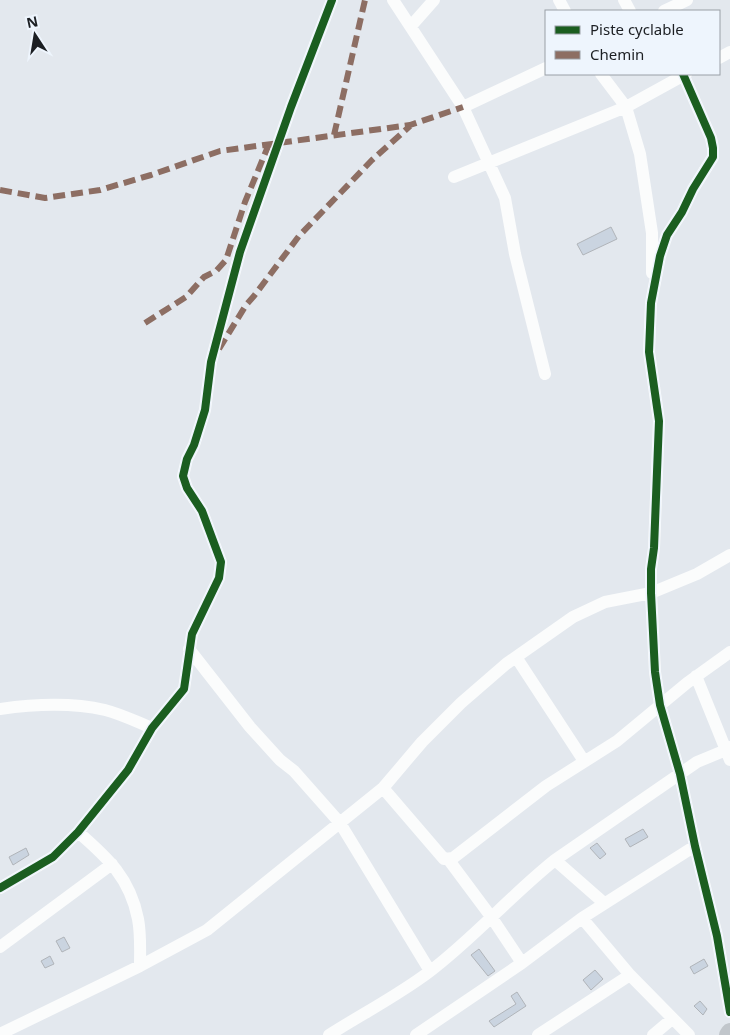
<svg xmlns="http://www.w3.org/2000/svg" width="730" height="1035" font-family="'Noto Sans',sans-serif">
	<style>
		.building { fill: #cad4e0; stroke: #b0b4b9 }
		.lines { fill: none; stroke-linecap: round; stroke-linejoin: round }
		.minor { stroke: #fbfcfc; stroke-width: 12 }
		.highway { stroke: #c1c6cb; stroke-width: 18 }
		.quiet { stroke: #8d6e63; stroke-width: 6; stroke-dasharray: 12 6; stroke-linecap: butt }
		.cycleway-casing { stroke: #eef5fd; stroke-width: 11 }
		.cycleway { stroke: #1b5e20; stroke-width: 8 }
	</style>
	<rect width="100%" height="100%" fill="#e3e8ee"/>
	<path class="building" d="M611 227 617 239 583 255 577 244Z
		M643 829 648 837 630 847 625 839Z
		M597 843 606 854 600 859 590 848Z
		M26 848 29 855 13 865 9 857Z
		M64 937 70 948 62 952 56 941Z
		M479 949 495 971 488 976 471 955Z
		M50 956 54 964 45 968 41 961Z
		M704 959 708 966 694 974 690 967Z
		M595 970 603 979 591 990 583 980Z
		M517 992 526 1006 494 1027 489 1021 516 1004 511 996Z
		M700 1001 707 1009 703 1015 694 1006Z"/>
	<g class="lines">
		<path class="minor" d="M393 0 463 107 505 198 515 254 545 374
			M559 0 565 11
			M624 0 630 11
			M664 11 687 0
			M411 26 434 0
			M719 58 730 52
			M601 74 626 107 640 154 652 233V273
			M683 74 711 138 713 148V157L693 189 682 212 667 235 660 256 651 303 649 352 659 421 654 548 651 569V593L655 672 660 705 680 774 695 846 717 936 730 1012
			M463 107 546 68
			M454 177 626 107 686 74
			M730 555 697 574 651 593 605 602 573 617 506 664 461 703 422 742 383 788 444 859 453 858 546 786 617 741 687 683 730 652
			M189 649 250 727 280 760 294 771 340 823 430 971
			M516 657 584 761
			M696 676 730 760
			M0 709C35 704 70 702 105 710 121 714 137 722 152 728
			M78 832C108 858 130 878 138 919 141 934 140 951 140 966
			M448 859 492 918 522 963
			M555 860 604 903
			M0 888 53 857 78 832 128 770 152 728 184 689 192 634 219 578 221 562 202 511 187 488 183 476 187 459 194 445 205 410 211 362 240 252 291 107 332 0
			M582 918 630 975 689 1035
			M0 947 112 864
			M0 1034 140 966 207 930 383 788
			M329 1035C362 1014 397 996 429 972 474 938 511 895 555 860L697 762 726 750 730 747
			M416 1035 522 963 582 918 695 846
			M538 1035 630 975
			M653 1035 672 1019"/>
		<path class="highway" d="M728 1035 730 1032"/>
		<path class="quiet" d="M334 135 365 0
			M0 190 45 198 100 190 151 175 220 151 410 125 463 107
			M145 323 186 297 204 277 216 271 226 260 245 202 269 144
			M219 349 246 305 254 296 299 236 372 160 410 126"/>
		<g class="cycleway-casing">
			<path id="cycleway" d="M683 74 711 138 713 148V157L693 189 682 212 667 235 660 256 651 303 649 352 659 421 654 548 651 569V593L655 672 660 705 680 774 695 846 717 936 730 1012
				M0 888 53 857 78 832 128 770 152 728 184 689 192 634 219 578 221 562 202 511 187 488 183 476 187 459 194 445 205 410 211 362 240 252 291 107 332 0"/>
		</g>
		<use href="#cycleway" class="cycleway"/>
	</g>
	<rect x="545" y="10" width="175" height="65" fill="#eef5fd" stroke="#9a9fa6"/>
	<rect x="555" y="26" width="25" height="8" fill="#1b5e20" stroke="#9a9fa6"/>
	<text x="590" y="35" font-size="15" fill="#1c1f23">Piste cyclable</text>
	<rect x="555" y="51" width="25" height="8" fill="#8d6e63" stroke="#9a9fa6"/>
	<text x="590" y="60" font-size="15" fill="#1c1f23">Chemin</text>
	<g transform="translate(35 35) rotate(348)" stroke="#eef5fd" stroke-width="4" paint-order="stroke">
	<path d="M0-4L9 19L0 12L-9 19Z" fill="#1c1f23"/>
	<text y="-8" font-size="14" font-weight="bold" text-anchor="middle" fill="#1c1f23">N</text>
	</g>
</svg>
